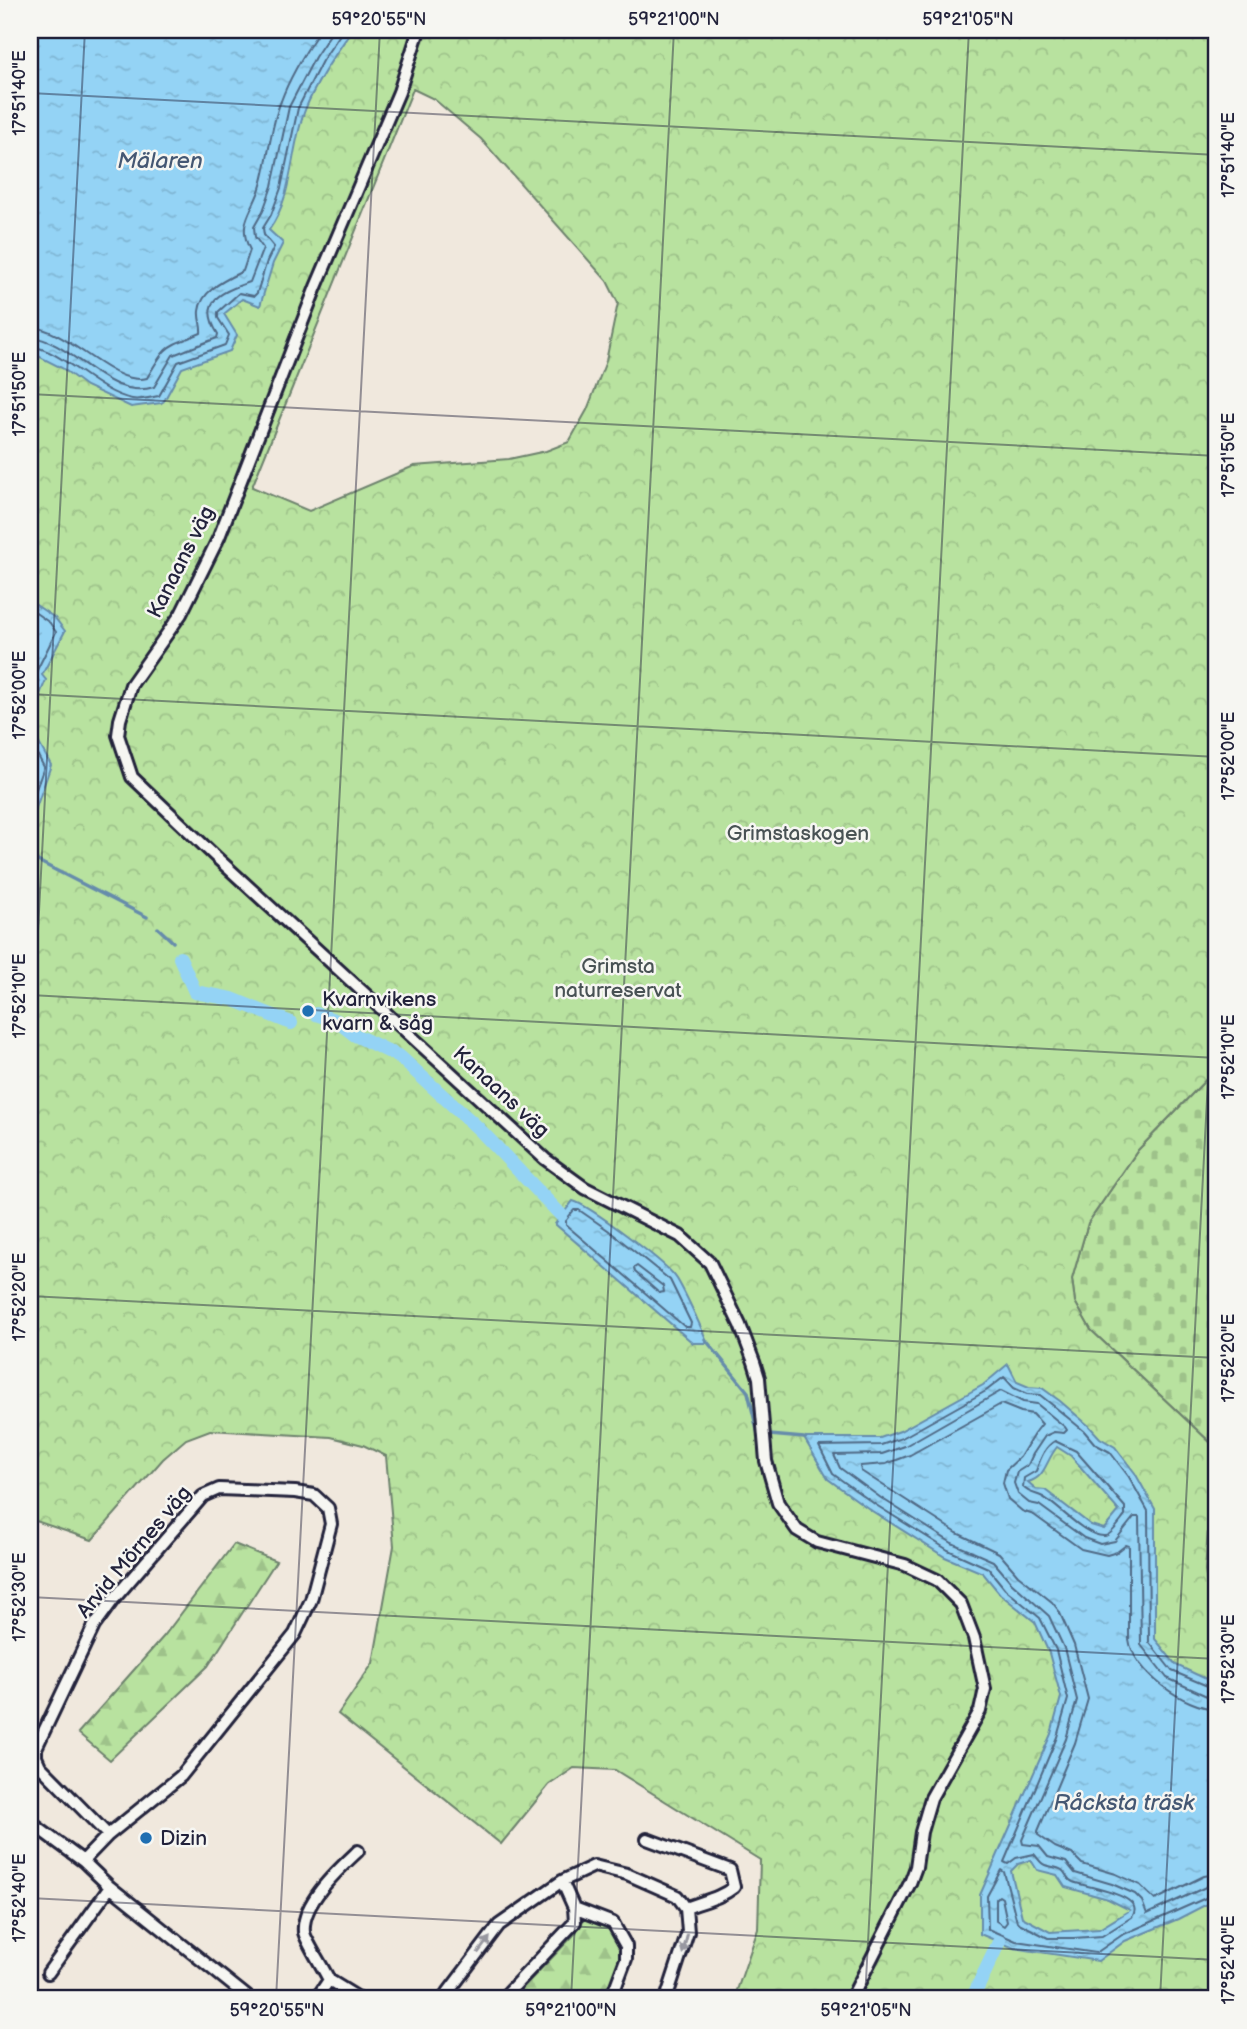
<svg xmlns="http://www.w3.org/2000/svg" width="1247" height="2029" font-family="'Balsamiq Sans',sans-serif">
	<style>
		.forest { fill: url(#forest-firs); stroke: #6d826d; stroke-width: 2 }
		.cemetery { fill: url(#cemetery-stones); stroke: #6d826d; stroke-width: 2 }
		.park { fill: url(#park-crowns); stroke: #6d826d; stroke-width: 2; fill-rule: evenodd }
		.water { fill: url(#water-ripples); stroke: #668cab; stroke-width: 2; fill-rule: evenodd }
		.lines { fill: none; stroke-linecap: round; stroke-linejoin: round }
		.shore { stroke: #506985; stroke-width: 2 }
		.stream { stroke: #668cab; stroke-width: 3.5 }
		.canal { stroke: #94d3f5; stroke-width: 14 }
		.minor-casing { stroke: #22223b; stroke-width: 16 }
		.minor { stroke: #f6f6f2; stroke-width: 10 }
		.oneway { fill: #9797a0 }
		.ticks { fill: none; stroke: #22223b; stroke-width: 2; stroke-opacity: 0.45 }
		.poi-dot { fill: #1f6fb2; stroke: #f6f6f2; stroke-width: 2.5 }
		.labels { text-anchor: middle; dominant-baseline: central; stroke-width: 5; stroke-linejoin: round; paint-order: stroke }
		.street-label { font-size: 21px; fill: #22223b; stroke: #f6f6f2 }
		.park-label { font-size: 21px; fill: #485254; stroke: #f6f6f2 }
		.poi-label { font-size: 21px; fill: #22223b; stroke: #f6f6f2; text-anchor: start }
		.water-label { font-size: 23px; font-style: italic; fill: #445773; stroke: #f6f6f2 }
		.neatline { fill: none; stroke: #22223b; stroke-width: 2.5 }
		.ticks-label { font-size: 18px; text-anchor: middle; fill: #22223b }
	</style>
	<defs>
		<pattern id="forest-firs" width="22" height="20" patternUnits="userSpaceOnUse" patternTransform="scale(1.75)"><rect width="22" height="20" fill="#b8e29f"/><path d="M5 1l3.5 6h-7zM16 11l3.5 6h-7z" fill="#9ec28a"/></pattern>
		<pattern id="cemetery-stones" width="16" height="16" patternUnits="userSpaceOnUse" patternTransform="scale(1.75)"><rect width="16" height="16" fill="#b8e29f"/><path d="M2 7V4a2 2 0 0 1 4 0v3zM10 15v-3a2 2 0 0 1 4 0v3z" fill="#9ec28a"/></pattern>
		<pattern id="park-crowns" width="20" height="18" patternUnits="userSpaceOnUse" patternTransform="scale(1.75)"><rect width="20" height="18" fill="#b8e29f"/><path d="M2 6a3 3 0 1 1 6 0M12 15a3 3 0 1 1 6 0" fill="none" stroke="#9ec28a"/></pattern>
		<pattern id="water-ripples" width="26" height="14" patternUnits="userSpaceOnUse" patternTransform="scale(1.75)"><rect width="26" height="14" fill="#94d3f5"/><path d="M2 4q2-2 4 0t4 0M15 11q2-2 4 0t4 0" fill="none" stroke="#7fb5d3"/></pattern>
	</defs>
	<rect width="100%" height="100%" fill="#f0e8dd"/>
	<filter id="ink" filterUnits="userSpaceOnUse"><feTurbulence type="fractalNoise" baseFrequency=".0143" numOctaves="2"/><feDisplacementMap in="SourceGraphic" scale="14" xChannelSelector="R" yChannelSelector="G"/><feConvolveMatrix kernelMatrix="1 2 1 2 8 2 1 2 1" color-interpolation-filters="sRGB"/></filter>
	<g filter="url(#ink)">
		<path class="forest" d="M234 1544 276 1561 208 1666 110 1760 78 1733 164 1636Z
			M586 1916 610 1926 621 1947 624 1959 608 1999H512L575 1934Z"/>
		<path class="cemetery" d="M1217 1068V1625L1213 1621 1205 1571 1214 1446 1091 1330 1075 1302 1072 1279 1088 1223 1138 1150Z"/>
		<path class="park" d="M162 30H1217V1068L1138 1150 1088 1223 1072 1279 1075 1302 1091 1330 1214 1446 1205 1571 1213 1621 1217 1625V1999H734L758 1929 760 1860 615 1770 574 1768 549 1785 501 1844 338 1714 373 1663 394 1546 386 1456 363 1445 331 1437 210 1430 186 1439 163 1459 92 1540 30 1519V139ZM413 89 434 99 481 139 607 281 618 303 606 361 587 410 569 442 546 451 509 459 414 466 309 511 252 487Z"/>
		<path class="water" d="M30 30H352C335 55 316 82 305 110 290 149 294 195 269 230L283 243 273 263 260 306 242 299 224 314 237 335 230 351 182 368 164 401 161 403 131 407 86 386 62 368 30 352Z
			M30 601 55 618 65 631 42 675 46 680 30 718Z
			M30 727 51 765 30 825Z
			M573 1201C589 1205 669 1265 677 1279 689 1299 698 1322 708 1343H693L555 1224Z
			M1008 1364 1017 1382 1029 1387 1042 1388 1060 1401 1089 1426 1100 1438 1115 1447 1135 1473 1155 1509V1639L1176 1665 1217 1684V1899L1178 1919 1125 1941 1098 1961 1014 1948 980 1934V1895L1051 1734 1061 1697 1049 1653 1035 1622 1000 1594 983 1573 945 1557 872 1511 828 1479 804 1438H880L900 1431 983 1385ZM1057 1447 1071 1456 1119 1511 1104 1529 1091 1525 1045 1490 1036 1489 1028 1482C1046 1477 1045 1462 1057 1447ZM1031 1860 1037 1870 1057 1875 1065 1887 1108 1899 1130 1910 1099 1929 1050 1932 1022 1917 1011 1871 1018 1864Z"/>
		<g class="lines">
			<path class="shore" d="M30 327C69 328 111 387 147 378 167 343 165 348 201 333 202 326 198 319 199 311 201 290 227 279 243 271L250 250C236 222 254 211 261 185 269 158 270 127 281 101 290 76 305 52 320 30
				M30 337C73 340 107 402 154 387L173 355 217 338 218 334C197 301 222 291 250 282L263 248 255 237 254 227 263 211 272 186 289 107 315 57 333 30
				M30 346C63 350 96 392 132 399 140 401 151 397 159 396L178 362 225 345 229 335 218 318V312L239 293 254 296 257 293 267 261 274 247 264 235 263 228 271 215 281 188 298 108 322 61 343 30
				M30 609 50 623 56 632 36 672 38 683 30 701
				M30 741 44 767 30 806
				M574 1210H579L608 1230 670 1280 691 1323 690 1327H685L566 1225V1220Z
				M637 1266 663 1286 664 1292 659 1293 635 1272 634 1268Z
				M1055 1441 1076 1451 1125 1507V1516C1120 1522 1112 1535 1105 1536 1086 1538 1058 1505 1043 1497 1035 1493 1030 1494 1023 1487L1024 1478 1036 1471C1040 1460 1044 1447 1055 1441Z
				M1217 1690 1172 1671 1149 1642 1148 1511 1129 1477 1110 1452 1095 1444 1084 1431 1055 1407 1040 1395 1027 1394 1014 1388 1004 1377 986 1391 902 1438 881 1445 819 1446 833 1474 876 1505 948 1550 988 1568 1005 1589 1040 1618 1056 1650 1068 1699 1057 1737 1004 1862 1008 1864 1016 1858 1034 1854C1038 1858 1040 1863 1045 1865 1050 1867 1057 1867 1062 1870 1067 1874 1066 1879 1073 1882 1086 1887 1148 1895 1132 1917L1102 1936 1074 1938H1048L1017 1922 1004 1872 1001 1870 987 1896 988 1929 1016 1941 1096 1953 1122 1935 1217 1893
				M1217 1699 1209 1697 1167 1678 1141 1645 1139 1517H1134L1115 1541 1100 1544 1084 1538 1039 1505 1029 1503 1018 1494 1014 1483 1017 1472 1028 1465 1033 1454 1045 1436 1054 1432 1064 1433 1067 1430 1065 1427 1037 1404 1023 1402 1001 1391 905 1446 882 1454 834 1455 840 1468 881 1498 952 1543 993 1561 1011 1582 1049 1616 1064 1648 1077 1700 1066 1739 1022 1840 1023 1844 1039 1846 1048 1857 1066 1862 1075 1873 1112 1884 1135 1894 1142 1901 1147 1914 1208 1886 1217 1884
				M1217 1709C1185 1708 1133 1672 1129 1639V1546L1126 1545 1117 1552 1107 1555 1081 1549 1034 1515 1022 1511 1008 1499 1003 1483 1006 1470 1020 1457 1034 1434 1042 1424 1033 1414 1021 1412 1001 1404 910 1455 886 1464 860 1466 861 1471 957 1533 999 1553 1018 1575 1052 1602 1059 1611 1074 1645 1088 1699 1075 1743 1038 1831V1835L1055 1847 1072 1854 1082 1864 1116 1874 1140 1885 1155 1900 1204 1876 1217 1874
				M999 1896 1002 1898 1007 1922 1004 1926 996 1921V1899Z"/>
			<path class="stream" d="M30 857 147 917
				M158 928 173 942
				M705 1339 748 1392 758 1434 804 1438"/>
			<path class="canal" d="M180 958 195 992 232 999 291 1023
				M316 1014 337 1021 355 1035 400 1057 479 1129 561 1215
				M972 1999 999 1942"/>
			<g class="minor-casing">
				<path id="minor" d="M419 30 399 92 316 287 219 537 181 614 131 685 120 720 118 735 132 777 216 857 545 1159 585 1188 680 1236 710 1263 740 1325 754 1362 759 1378 766 1461 778 1503 797 1530 817 1542 905 1565 937 1580 961 1604 974 1638 985 1689 980 1711 931 1798 921 1832 916 1867 910 1883 851 1999
					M30 1822 83 1861 110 1887 250 1999
					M647 1839 730 1870 734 1887C719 1899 703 1901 686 1908
					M83 1861 108 1835 40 1766 36 1757V1748L94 1626 113 1600 203 1496 219 1489 295 1492 314 1495 328 1508 331 1524 311 1600 295 1634 181 1776 108 1835
					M574 1908 613 1923 626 1946V1959L611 1999
					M48 1973 110 1887
					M329 1980 360 1999
					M316 1999 329 1980C324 1969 305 1940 304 1932 301 1903 339 1869 358 1851
					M443 1999 499 1925 562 1881 594 1866 627 1874 677 1896 686 1908 688 1932 666 1999
					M502 1999 575 1922 574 1908 562 1881"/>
			</g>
			<use href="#minor" class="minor"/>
		</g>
		<defs><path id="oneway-solid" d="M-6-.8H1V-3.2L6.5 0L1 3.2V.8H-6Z" transform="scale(1.75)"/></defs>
		<g class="oneway">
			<use href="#oneway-solid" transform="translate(685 1944) rotate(105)"/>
			<use href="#oneway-solid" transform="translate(484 1945) rotate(-53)"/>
		</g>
	</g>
	<path class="ticks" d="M30 93 1217 155M30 394 1217 456M30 694 1217 757M30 995 1217 1058M30 1084 85 30M30 1296 1217 1358M30 1597 1217 1659M30 1898 1217 1960M276 1999 380 30M571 1999 674 30M865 1999 969 30M1160 1999 1217 908"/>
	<g class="poi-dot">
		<circle cx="308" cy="1011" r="7"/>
		<circle cx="146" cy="1838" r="7"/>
	</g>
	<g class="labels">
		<g class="street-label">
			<text transform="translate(181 562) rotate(-63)">Kanaans väg</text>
			<text transform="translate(501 1092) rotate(43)">Kanaans väg</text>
			<text transform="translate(134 1552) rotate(-50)">Arvid Mörnes väg</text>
		</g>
		<g class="park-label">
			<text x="798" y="833">Grimstaskogen</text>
			<text x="618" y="966">Grimsta<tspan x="618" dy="24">naturreservat</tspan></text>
		</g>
		<g class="poi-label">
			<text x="322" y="999">Kvarnvikens<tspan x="322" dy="24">kvarn &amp; såg</tspan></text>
			<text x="160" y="1838">Dizin</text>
		</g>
		<g class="water-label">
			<text x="160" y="161">Mälaren</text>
			<text x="1124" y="1803">Råcksta träsk</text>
		</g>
	</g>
	<rect width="1247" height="2029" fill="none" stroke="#f6f6f2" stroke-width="77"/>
	<rect x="38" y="38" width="1170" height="1952" class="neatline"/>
	<g class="ticks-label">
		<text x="379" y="25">59°20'55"N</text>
		<text x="674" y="25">59°21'00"N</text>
		<text x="968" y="25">59°21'05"N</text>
		<text transform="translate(19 93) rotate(-90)" y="6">17°51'40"E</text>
		<text transform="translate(1228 155) rotate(-90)" y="6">17°51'40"E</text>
		<text transform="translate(19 394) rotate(-90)" y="6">17°51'50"E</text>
		<text transform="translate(1228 455) rotate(-90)" y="6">17°51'50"E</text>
		<text transform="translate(19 695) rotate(-90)" y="6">17°52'00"E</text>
		<text transform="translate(1228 756) rotate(-90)" y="6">17°52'00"E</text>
		<text transform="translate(19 996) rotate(-90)" y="6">17°52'10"E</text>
		<text transform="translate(1228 1057) rotate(-90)" y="6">17°52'10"E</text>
		<text transform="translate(19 1297) rotate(-90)" y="6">17°52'20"E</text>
		<text transform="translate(1228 1358) rotate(-90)" y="6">17°52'20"E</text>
		<text transform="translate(19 1597) rotate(-90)" y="6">17°52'30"E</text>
		<text transform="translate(1228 1659) rotate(-90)" y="6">17°52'30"E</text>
		<text transform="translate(19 1898) rotate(-90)" y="6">17°52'40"E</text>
		<text transform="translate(1228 1960) rotate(-90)" y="6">17°52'40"E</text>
		<text x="277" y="2016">59°20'55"N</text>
		<text x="571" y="2016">59°21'00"N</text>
		<text x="866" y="2016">59°21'05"N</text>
	</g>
</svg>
